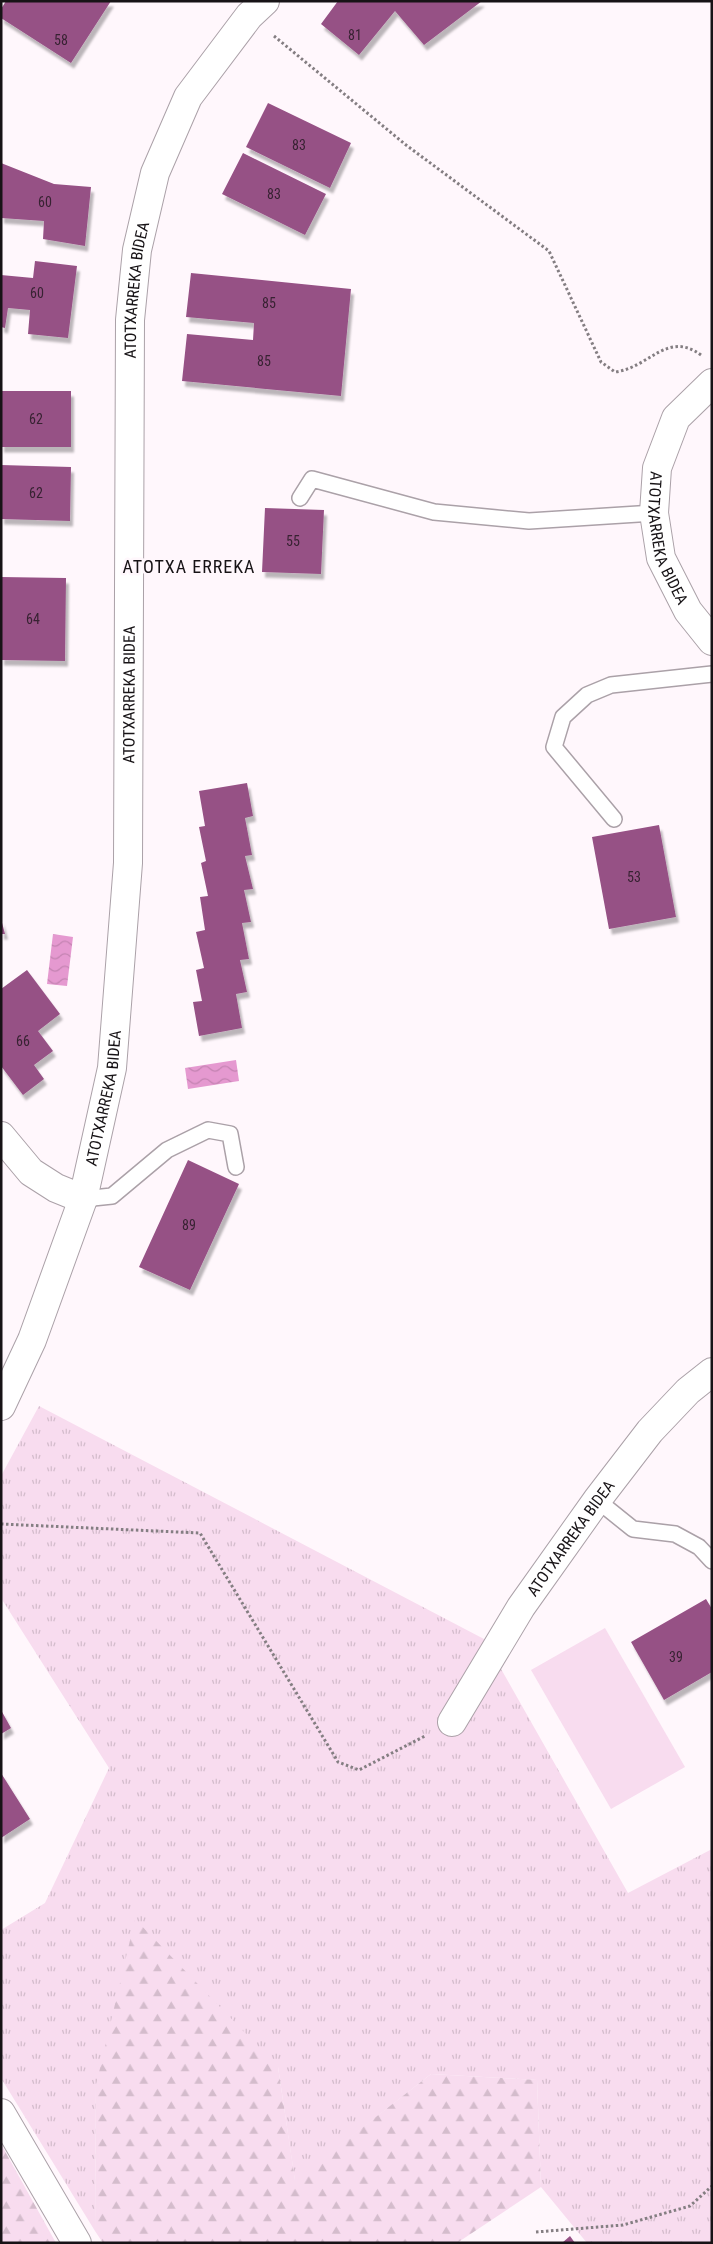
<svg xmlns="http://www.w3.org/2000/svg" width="713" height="2244" font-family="'Roboto Condensed',sans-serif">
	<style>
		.grass { fill: url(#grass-tufts) }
		.forest { fill: url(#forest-firs) }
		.pitch { fill: #f8dcef }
		.water { fill: url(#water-waves) }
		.building { fill: #965185; filter: url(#shadow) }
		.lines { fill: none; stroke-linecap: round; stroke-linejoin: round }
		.service-casing { stroke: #aba1a8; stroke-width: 18 }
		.minor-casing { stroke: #aba1a8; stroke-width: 30 }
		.path { stroke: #847e82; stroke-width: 3; stroke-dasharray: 2.5 2.5; stroke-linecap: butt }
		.service { stroke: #fff; stroke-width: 15 }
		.minor { stroke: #fff; stroke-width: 28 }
		.labels { text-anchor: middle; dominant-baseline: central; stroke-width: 5; stroke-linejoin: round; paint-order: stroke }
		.number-label { font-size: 14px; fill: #372232 }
		.street-label { font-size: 16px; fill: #171316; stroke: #fff7fc }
		.neighbourhood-label { font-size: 18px; letter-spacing: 1px; fill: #171316; stroke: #fff7fc }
	</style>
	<defs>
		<pattern id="grass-tufts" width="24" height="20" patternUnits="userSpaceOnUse" patternTransform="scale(1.25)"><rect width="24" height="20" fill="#f8dcef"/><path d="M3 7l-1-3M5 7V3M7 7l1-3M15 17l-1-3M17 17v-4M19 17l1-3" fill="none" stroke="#d4bccc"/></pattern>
		<pattern id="forest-firs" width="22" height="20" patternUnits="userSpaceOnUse" patternTransform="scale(1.25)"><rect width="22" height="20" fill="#f8dcef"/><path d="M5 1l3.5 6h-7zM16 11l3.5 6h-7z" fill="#d4bccc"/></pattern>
		<pattern id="water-waves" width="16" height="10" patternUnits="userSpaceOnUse" patternTransform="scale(1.25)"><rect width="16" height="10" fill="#e599d0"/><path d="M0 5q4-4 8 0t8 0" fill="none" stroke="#c483b2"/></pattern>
		<filter id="shadow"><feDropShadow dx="3" dy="5.5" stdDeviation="1" flood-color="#0004"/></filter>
	</defs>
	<rect width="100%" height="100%" fill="#fff7fc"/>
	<path class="grass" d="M39 1406 484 1639 628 1893 712 1849V2243H587L541 2187 537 2080 431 2074 295 2181 278 2067 96 2085 95 2231 1 2078V1930L45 1903 109 1768 1 1598V1476Z"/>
	<path class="forest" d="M135 1919 278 2067 295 2180 431 2074 537 2080 541 2187 457 2243H103L95 2231 96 2085Z
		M1 2144 56 2243H1Z"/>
	<path class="pitch" d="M605 1628 685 1767 611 1809 531 1670Z"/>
	<path class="water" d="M53 934 73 937 67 986 47 984Z
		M236 1060 239 1081 188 1089 185 1068Z"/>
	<path class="building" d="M6 1H111L71 63 1 18V9Z
		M338 1H482L424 45 395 11 359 55 321 24Z
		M268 103 351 143 330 188 246 147Z
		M243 153 326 194 305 235 222 194Z
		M1 163 54 184 91 187 85 246 43 239 44 221 1 218Z
		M35 261 77 266 68 338 28 334 30 310 8 308 5 328 1 327V275L33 278Z
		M191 273 351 289 341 396 182 381 187 334 253 340 254 323 186 317Z
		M1 391H71V447H1Z
		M1 465 71 467 70 521 1 519Z
		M265 508 324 510 321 574 262 572Z
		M1 577 66 578 65 661 1 660Z
		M247 783 253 816 245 818 252 855 245 856 253 889 244 890 251 922 242 923 249 959 240 960 247 992 236 994 242 1028 199 1036 193 1002 202 1001 196 970 204 968 196 932 205 930 200 897 208 896 201 863 206 861 199 827 205 826 199 791Z
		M659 825 676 917 609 929 592 837Z
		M1 919 5 934H1Z
		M27 970 60 1014 38 1031 53 1051 34 1065 44 1079 23 1095 1 1066V989Z
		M188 1160 239 1184 190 1290 139 1267Z
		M706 1599 712 1609V1672L664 1700 631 1642Z
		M1 1710 11 1728 1 1734Z
		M1 1773 30 1819 1 1838Z
		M570 2236 575 2243H562Z"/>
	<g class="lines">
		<g class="service-casing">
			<path id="service" d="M300 498 312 479 434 512 529 521 654 513
				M614 819 554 747 563 717 587 695 611 685 712 674
				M83 1199 112 1196 167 1150 208 1130 230 1134 236 1167
				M597 1500 633 1529 675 1534 699 1547 712 1561"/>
		</g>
		<g class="minor-casing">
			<g id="minor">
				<path id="s1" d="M712 383 676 418 657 468 654 513 661 558 688 611 712 641"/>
				<path d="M1 1136 31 1172 56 1188 83 1199"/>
				<path id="s2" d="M1 1406 32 1340 83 1199 112 1068 128 863 130 320 137 250 155 173 188 97 249 16 265 1"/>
				<path id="s3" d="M452 1722 521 1607 597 1500 650 1431 688 1391 712 1372"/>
				<path d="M1 2113 77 2243"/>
			</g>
		</g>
		<path class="path" d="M274 36 406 145 549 251 601 362 615 372C649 368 667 330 701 355
			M1 1524 200 1533 338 1762 359 1770 425 1736
			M536 2232 623 2225 690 2206 712 2186"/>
		<use href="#service" class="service"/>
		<use href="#minor" class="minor"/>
	</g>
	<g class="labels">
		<g class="number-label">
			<text x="355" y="35">81</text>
			<text x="61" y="40">58</text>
			<text x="299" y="145">83</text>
			<text x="274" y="194">83</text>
			<text x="45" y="202">60</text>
			<text x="37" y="293">60</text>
			<text x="269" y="303">85</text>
			<text x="264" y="361">85</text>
			<text x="36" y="419">62</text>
			<text x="36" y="493">62</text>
			<text x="293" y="541">55</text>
			<text x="33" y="619">64</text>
			<text x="634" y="877">53</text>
			<text x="23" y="1041">66</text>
			<text x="189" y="1225">89</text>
			<text x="676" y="1657">39</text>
		</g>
		<g class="street-label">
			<text stroke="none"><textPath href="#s2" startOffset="1136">ATOTXARREKA BIDEA</textPath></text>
			<text stroke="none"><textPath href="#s1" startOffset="176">ATOTXARREKA BIDEA</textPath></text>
			<text stroke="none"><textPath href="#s2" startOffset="731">ATOTXARREKA BIDEA</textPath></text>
			<text stroke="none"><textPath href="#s2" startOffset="326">ATOTXARREKA BIDEA</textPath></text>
			<text stroke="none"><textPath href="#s3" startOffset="219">ATOTXARREKA BIDEA</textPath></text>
		</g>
		<g class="neighbourhood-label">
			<text x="189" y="566">ATOTXA ERREKA</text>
		</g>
	</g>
	<rect width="713" height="2244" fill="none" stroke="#171316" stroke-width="5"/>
</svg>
